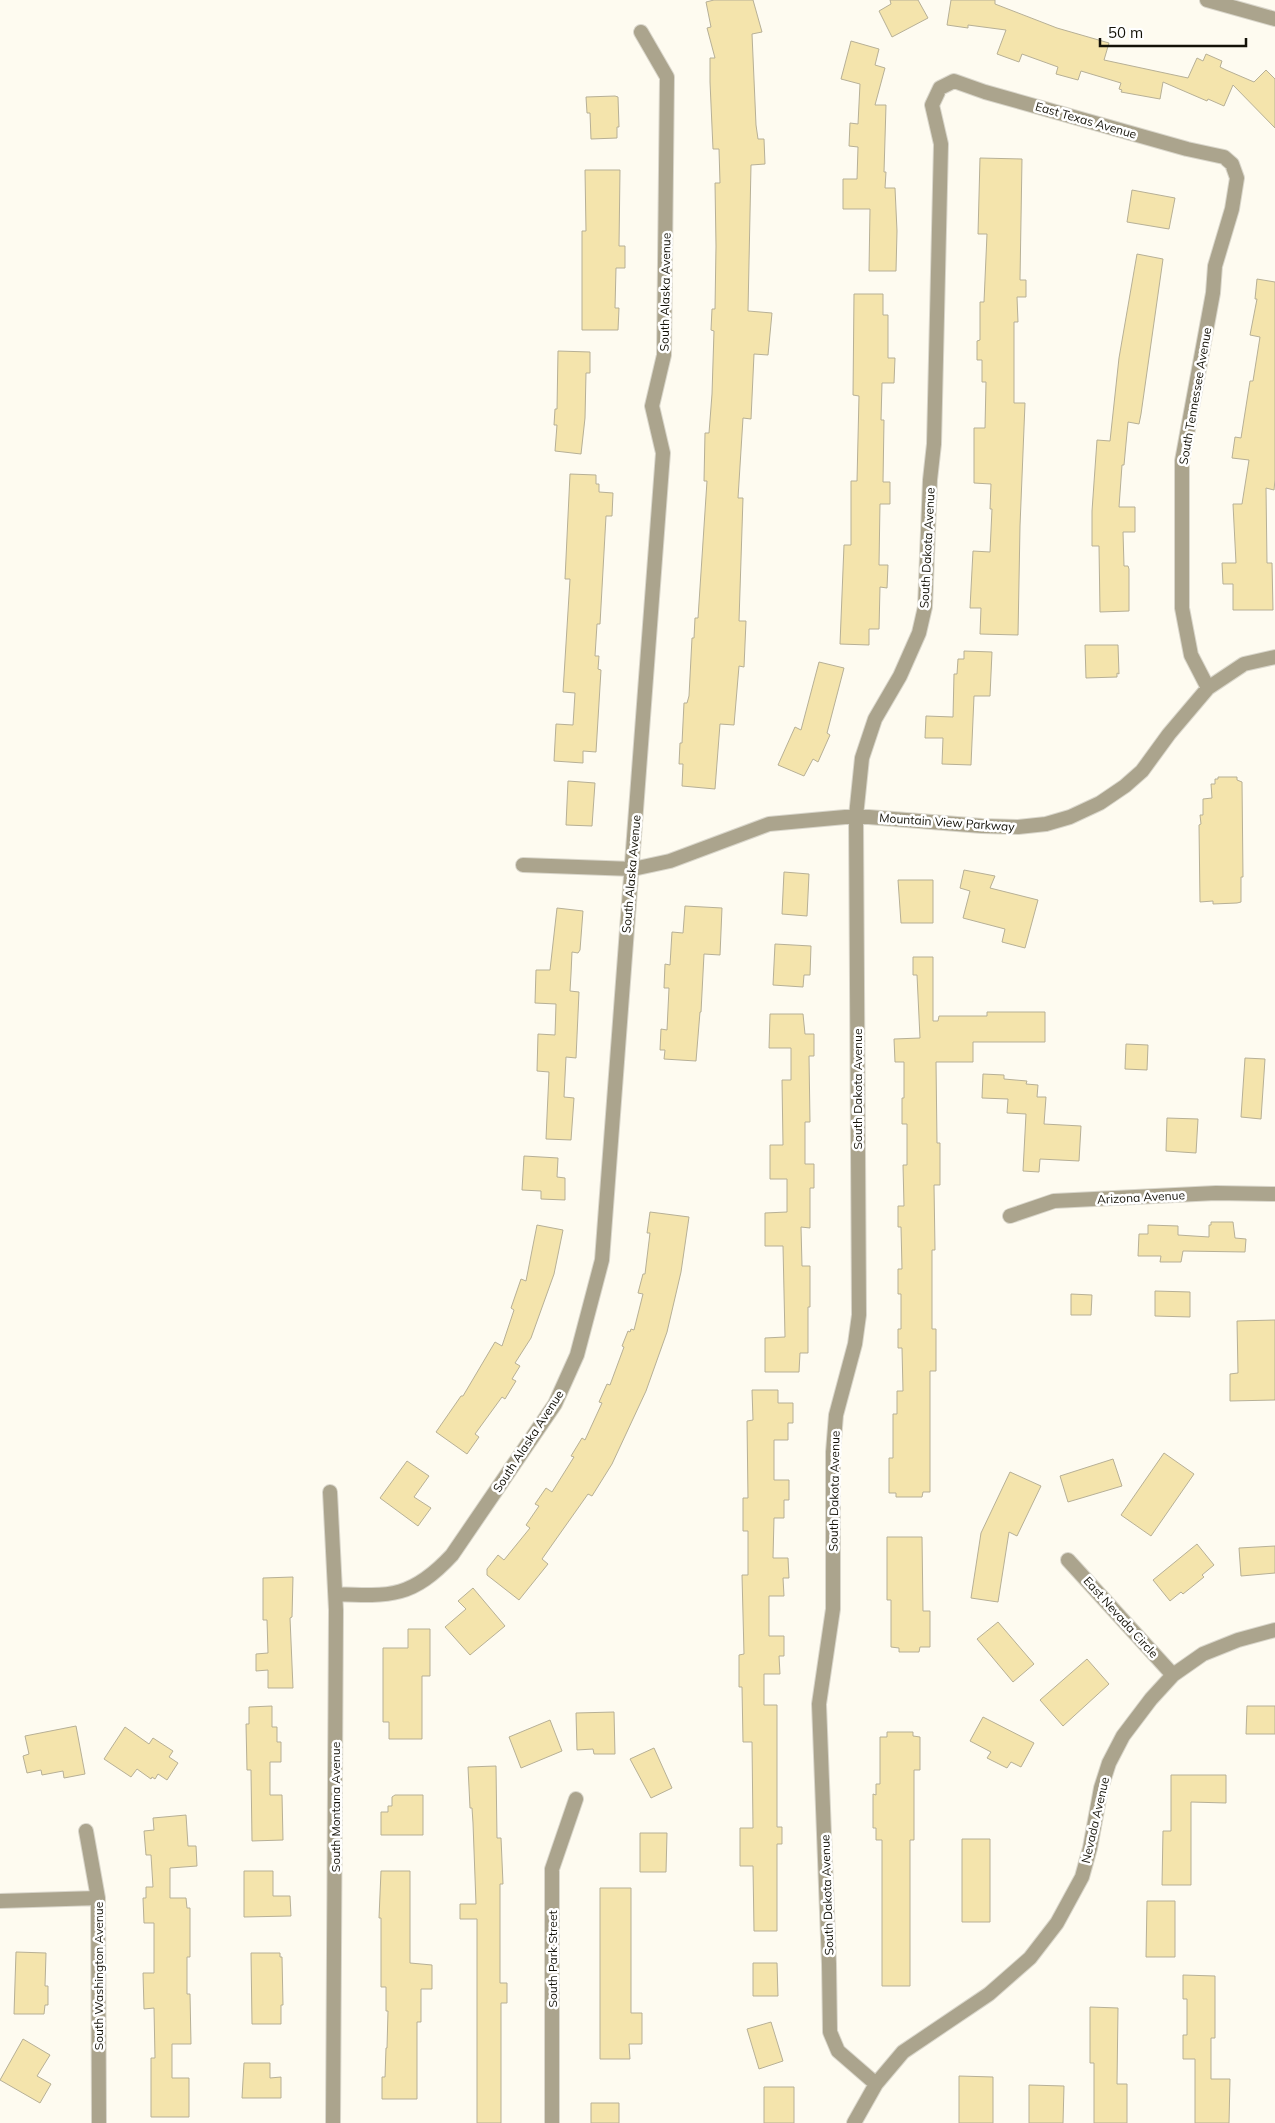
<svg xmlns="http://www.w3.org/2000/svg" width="1275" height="2123" font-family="Mulish,sans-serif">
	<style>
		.building { fill: #f4e4ac; stroke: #b7b096 }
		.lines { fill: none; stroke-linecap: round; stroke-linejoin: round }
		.minor-casing { stroke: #d9d6cb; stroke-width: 16 }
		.minor { stroke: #aba48d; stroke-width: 14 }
		.labels { text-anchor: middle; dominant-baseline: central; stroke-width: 5; stroke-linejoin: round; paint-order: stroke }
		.street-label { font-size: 12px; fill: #141208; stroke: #fff }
	</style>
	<rect width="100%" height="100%" fill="#fefbf0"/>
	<path class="building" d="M714 0H753L762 32 752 34 756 125 758 139H764L765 164 751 165 748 311 772 313 768 355 754 354 751 419 743 418 738 498H743L739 621H746L744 667 739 666 734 725 720 724 715 789 682 786 683 764H679L680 743H682L684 703H687L689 696 692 638H694L695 618H698L707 481H704L705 433H709L712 394 714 331 711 330 712 309H715L716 246 715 183H720L719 149H713L710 82V58H715L707 28 711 27 706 2Z
		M890 0H918L928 18 892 37 879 11 891 4Z
		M951 0H995V4L1057 28 1109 43 1104 60 1188 78 1197 58 1203 61 1206 54 1222 61 1220 67 1226 70 1254 82 1266 70 1275 79V128L1233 85 1224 106 1208 99 1207 101 1163 82 1160 99 1121 92 1122 90 1119 89 1121 83 1081 71 1078 80 1056 74 1058 67 1022 54 1019 62 997 54 1006 30 968 25V28L947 25Z
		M851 41 879 49 875 65 885 68 875 105H886L884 172H886L885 188H895L897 231 896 271H869L870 209H843V179H857L858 147 849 146 850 123 858 124 860 84 841 79Z
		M615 96 618 97 619 127H617V138L591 139 590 113H587L586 97Z
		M980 158 1022 159 1020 280H1026V297H1017L1018 322H1014V403H1025L1020 526 1018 635 980 634 981 608H970L973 551 990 552 992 509H990L991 484 974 483V428H985L986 382H982V360H977V341L980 340V302H984L987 234H978Z
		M585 170H620L619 246H625V268H616L615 308H619L618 330H582V231H586Z
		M1132 190 1175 198 1169 229 1127 222Z
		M1137 254 1163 259 1141 414 1139 424 1128 422 1124 465H1122L1119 507H1135V532H1123L1124 566H1128L1129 569V611L1100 612 1099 546H1092V511L1097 440 1110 441 1119 358Z
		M1257 279 1275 282V480L1274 490 1266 488 1267 563H1272L1273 610H1233V584H1223L1222 563H1236L1233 504H1242L1249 460 1232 458 1235 437 1241 438 1250 381H1253L1260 337 1250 335 1257 299H1255Z
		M854 294H883V315H888V358H895L894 383H882L881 420H884L883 482H890V504H880L879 565H888L887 588 880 587 879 629H869V645L840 644 844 545H851V481H857L859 396 853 395Z
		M558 351 590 352V373H586L585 418 581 454 555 451 557 425H554L555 409H557Z
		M570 474 596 475V484H599V492L613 493 612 516H606L600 624H597L595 656H599L598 669 601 670 596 752 583 751V763L554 761 556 724 573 725 575 693 563 692 570 579H565Z
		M1085 645H1118L1119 674 1117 673V677L1086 678Z
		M964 651 992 652 990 696H974L971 765 942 764 943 738H925L926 716 953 717 954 674H957L958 659H964Z
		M819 662 844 668 827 733 830 735 818 762 813 759 804 776 778 765 795 727 801 730Z
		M1218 777H1237V780L1242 782 1243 877H1241V902L1237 903 1213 904V901L1200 902 1199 825 1201 824 1200 815H1203V799L1212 798 1211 784H1215V779H1218Z
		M568 781 595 783 592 826 566 825Z
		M964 870 995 876 990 888 1038 900 1025 948 1002 942 1005 929 963 918 970 891 960 888Z
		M784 872 809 874 807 916 782 914Z
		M898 880H933V923H901Z
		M685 906 722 908 720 955 704 954 701 1012H700L696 1061 664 1059 665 1050H660L661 1029 667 1030 669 988H664L665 964 670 965 672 932 683 933Z
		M557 908 583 911 580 950 578 953 572 952 571 974 570 991 579 992 576 1058 566 1057 564 1097 574 1098 571 1140 546 1139 549 1072 537 1071 538 1034 555 1035 556 1004 535 1003 536 970H550Z
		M775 944 811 946 810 975H804L803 987 773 985Z
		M913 957H933V1021H938L939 1016H987V1012H1045V1042H973V1062H936L937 1143H940V1185H934L935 1250H932V1329H936V1371H930V1492H923L922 1497H896V1493H889V1458H893V1414H897V1391H903L902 1348H898V1329H901V1294H898V1269H902L901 1227H898V1206H904L903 1165H907V1124H902V1098H904V1062H895L894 1039 920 1038 917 975H913Z
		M770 1014H803L805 1034H814V1056H809L810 1122H805V1164H814V1188H810V1228L801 1227 802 1266H810V1307H808V1353H800L799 1372H765V1338L785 1337 783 1246H765V1213L787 1212V1179H770V1145H783L782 1080H791V1048H769Z
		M1126 1044 1148 1045 1147 1070 1125 1069Z
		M1245 1058 1265 1059 1261 1119 1241 1117Z
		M983 1074 1004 1075V1079L1027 1081 1026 1084 1038 1085 1037 1097H1046L1044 1124 1081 1126 1079 1161 1040 1159 1039 1172 1023 1171 1026 1114 1007 1113 1008 1099 982 1098Z
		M1167 1118 1198 1119 1196 1153 1166 1151Z
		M524 1156 558 1158 557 1177 565 1178V1200L541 1199V1191L522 1190Z
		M650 1212 689 1217 681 1272 667 1332 646 1391 612 1464 592 1496 588 1494 542 1559 548 1564 519 1600 487 1575V1569L498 1555 504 1560 530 1528 526 1525 539 1506 535 1504 546 1488 552 1492 574 1457 571 1456 582 1438 585 1440 602 1403 599 1402 607 1384 610 1385 624 1347 622 1346 628 1331 630 1332 631 1329 634 1330 643 1294 638 1293 643 1274H645L650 1233H647Z
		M1211 1222H1233L1235 1238 1246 1239 1245 1252 1183 1251 1181 1262H1160L1161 1256H1138L1139 1234H1148V1225L1178 1226V1235L1209 1237V1225H1211Z
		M537 1225 563 1230 554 1274 531 1338 515 1363 520 1366 512 1379 516 1381 505 1399 502 1397 475 1434 479 1437 467 1454 436 1432 461 1396H463L495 1342 502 1346 514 1310 511 1308 521 1279 526 1281Z
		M1155 1291 1190 1292V1317L1155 1316Z
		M1071 1294 1092 1295 1091 1315H1071Z
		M1275 1320V1400L1230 1401V1374L1238 1373 1237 1321Z
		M752 1390H778V1403H793V1423H788V1440H774V1480H789V1500H784V1518H774L773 1558H788L789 1578H783L784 1596H769V1636H784V1656H779L780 1674H764V1705H777V1827H782V1844H777V1931H754L753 1866H740V1828H753L752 1742H743L742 1687H739V1655L744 1654 742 1575H748V1531H743V1498H748L747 1421 753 1420Z
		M1164 1453 1194 1474 1151 1536 1121 1515Z
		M1113 1459 1122 1486 1068 1502 1060 1476Z
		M407 1461 429 1476 414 1497 431 1508 418 1526 380 1498Z
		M1010 1472 1041 1486 1017 1536 1009 1532 998 1602 971 1598 981 1533Z
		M887 1537H922L923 1611H930V1647H920L919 1652H899V1648L891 1647V1600H887Z
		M1197 1544 1214 1565 1202 1575 1204 1577 1183 1594 1181 1592 1170 1601 1153 1580Z
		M1275 1546V1573L1241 1576 1239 1548Z
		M293 1577 292 1617 290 1618 293 1688H268V1670L256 1671V1654L268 1653 267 1620H263V1578Z
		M473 1588 505 1626 470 1655 445 1627 466 1609 458 1601Z
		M998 1622 1034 1664 1013 1682 977 1639Z
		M408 1629H430V1676H422V1739H389V1722H383V1648H408Z
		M1087 1659 1109 1684 1063 1726 1040 1700Z
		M272 1706V1727H277V1742H281V1762H270V1795H282L283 1840 252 1841 251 1770H247L246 1724H249V1707Z
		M1247 1706H1275V1734H1246Z
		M614 1712 615 1754H594L593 1749 577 1750 576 1713Z
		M983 1717 1034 1743 1021 1767 1011 1762 1007 1768 987 1758 991 1752 970 1741Z
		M550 1720 562 1751 521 1768 509 1737Z
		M76 1726 85 1774 64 1778 63 1771 42 1775 41 1770 27 1773 23 1756 29 1754 25 1736Z
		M125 1727 149 1744 153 1738 173 1751 169 1757 178 1763 167 1780 158 1774 155 1779 152 1777 151 1779 137 1769 131 1777 104 1759Z
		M887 1732H913V1736L920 1737V1770H914V1840H910V1986H882V1840H876V1828H873V1794L876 1795V1784H880V1737H887Z
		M654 1748 672 1788 651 1798 630 1759Z
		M496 1766 497 1838H501L503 1884H500V1983H507V2003H501V2123H477V1919H460V1904H476L473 1823 472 1808H470L468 1767Z
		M1171 1775H1226V1803L1191 1802V1885H1162L1163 1831H1171Z
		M395 1795H423V1835H381V1812H388V1806H392V1797Z
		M186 1815 188 1846H196L197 1866 170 1868V1898H186L187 1908H190V1957H187V1994H190L191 2044H172V2078H189V2117H151V2058H155L154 2008 144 2009 143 1973H154V1923H144L143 1898H146V1887H153L151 1855H146L144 1831 154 1830 153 1818Z
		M640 1833H667L666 1872H640Z
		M962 1839H990V1922H962Z
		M244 1871H273V1896H290L291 1916 244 1917Z
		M381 1871H410V1963L432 1965V1989H421V2022H417V2099H382V2077H385L386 2048H387L388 2011H386V1987H381V1918H379Z
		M600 1888H631V2013H642V2044H629L630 2059H600Z
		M1147 1901H1175V1957H1146Z
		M16 1952 46 1953 45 1986H48V2005H45L44 2014H14Z
		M251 1953H280V1957H282L283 2005H281V2024H252Z
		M753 1963H777L778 1996H753Z
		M1183 1975 1215 1976V2038H1211V2079H1230L1229 2123H1195V2059H1183V2035H1187V1999H1183Z
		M1090 2007 1118 2008 1117 2084H1127V2123H1094V2063H1090Z
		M771 2022 783 2061 759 2069 747 2029Z
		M23 2039 50 2055 37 2076 51 2084 40 2103 0 2080Z
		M244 2063H270V2078L281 2077V2098H242Z
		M959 2076 993 2077V2123H959Z
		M1029 2085 1064 2086 1063 2123H1029Z
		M764 2087H794V2123H764Z
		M591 2103H619V2123H591Z"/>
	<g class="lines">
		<g class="minor-casing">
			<path id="minor" d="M1207 0 1275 19
				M523 865 633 869 670 861 769 824 856 816 982 826 1018 827 1046 824 1070 817 1100 803 1125 786 1142 771 1169 734 1208 688 1244 664 1275 657
				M1010 1216 1054 1201 1216 1193 1275 1194
				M330 1492 336 1610 333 2123
				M1068 1560 1173 1675
				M336 1594C391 1597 413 1597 452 1555L555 1404 577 1355 602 1260 663 453 652 406 664 355 667 77 641 32
				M86 1831 98 1898 99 2123
				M0 1901 98 1898
				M876 2084 838 2051 830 2032 829 1964 819 1704 833 1609V1452L836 1415 855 1344 859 1315 856 816 862 758 875 719 900 676 919 633 925 607 930 480 934 444 941 144 932 105 940 88 954 81 985 92 1187 149 1224 157 1232 164 1237 178 1232 209 1215 266 1213 293 1182 461V608L1191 655 1208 688
				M552 2123V1869L576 1799
				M854 2123 876 2084 903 2052 989 1994 1030 1958 1057 1923 1082 1877 1090 1848 1101 1788 1109 1763 1123 1736 1151 1699 1173 1675 1203 1654 1238 1640 1275 1630"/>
		</g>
		<use href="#minor" class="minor"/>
	</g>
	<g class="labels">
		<g class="street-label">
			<text transform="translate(1086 120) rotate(16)">East Texas Avenue</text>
			<text transform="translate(665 292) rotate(-89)">South Alaska Avenue</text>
			<text transform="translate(1195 396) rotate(-80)">South Tennessee Avenue</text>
			<text transform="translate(927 548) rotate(-87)">South Dakota Avenue</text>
			<text transform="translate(947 822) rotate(4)">Mountain View Parkway</text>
			<text transform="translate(631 874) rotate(-85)">South Alaska Avenue</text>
			<text transform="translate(857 1089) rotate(-90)">South Dakota Avenue</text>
			<text transform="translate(1141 1197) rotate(-3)">Arizona Avenue</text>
			<text transform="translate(528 1441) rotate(-57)">South Alaska Avenue</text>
			<text transform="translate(834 1491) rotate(-89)">South Dakota Avenue</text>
			<text transform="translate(1121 1617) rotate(48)">East Nevada Circle</text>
			<text transform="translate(335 1807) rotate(-90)">South Montana Avenue</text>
			<text transform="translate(1095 1820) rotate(-77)">Nevada Avenue</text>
			<text transform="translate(827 1895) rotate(-92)">South Dakota Avenue</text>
			<text transform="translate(552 1959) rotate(-90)">South Park Street</text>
			<text transform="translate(98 1976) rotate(-90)">South Washington Avenue</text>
		</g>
	</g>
	<path d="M1100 38v8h146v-8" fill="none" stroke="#141208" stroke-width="2.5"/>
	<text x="1108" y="38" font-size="15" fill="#141208" stroke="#ffffff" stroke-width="4" paint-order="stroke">50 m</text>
</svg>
